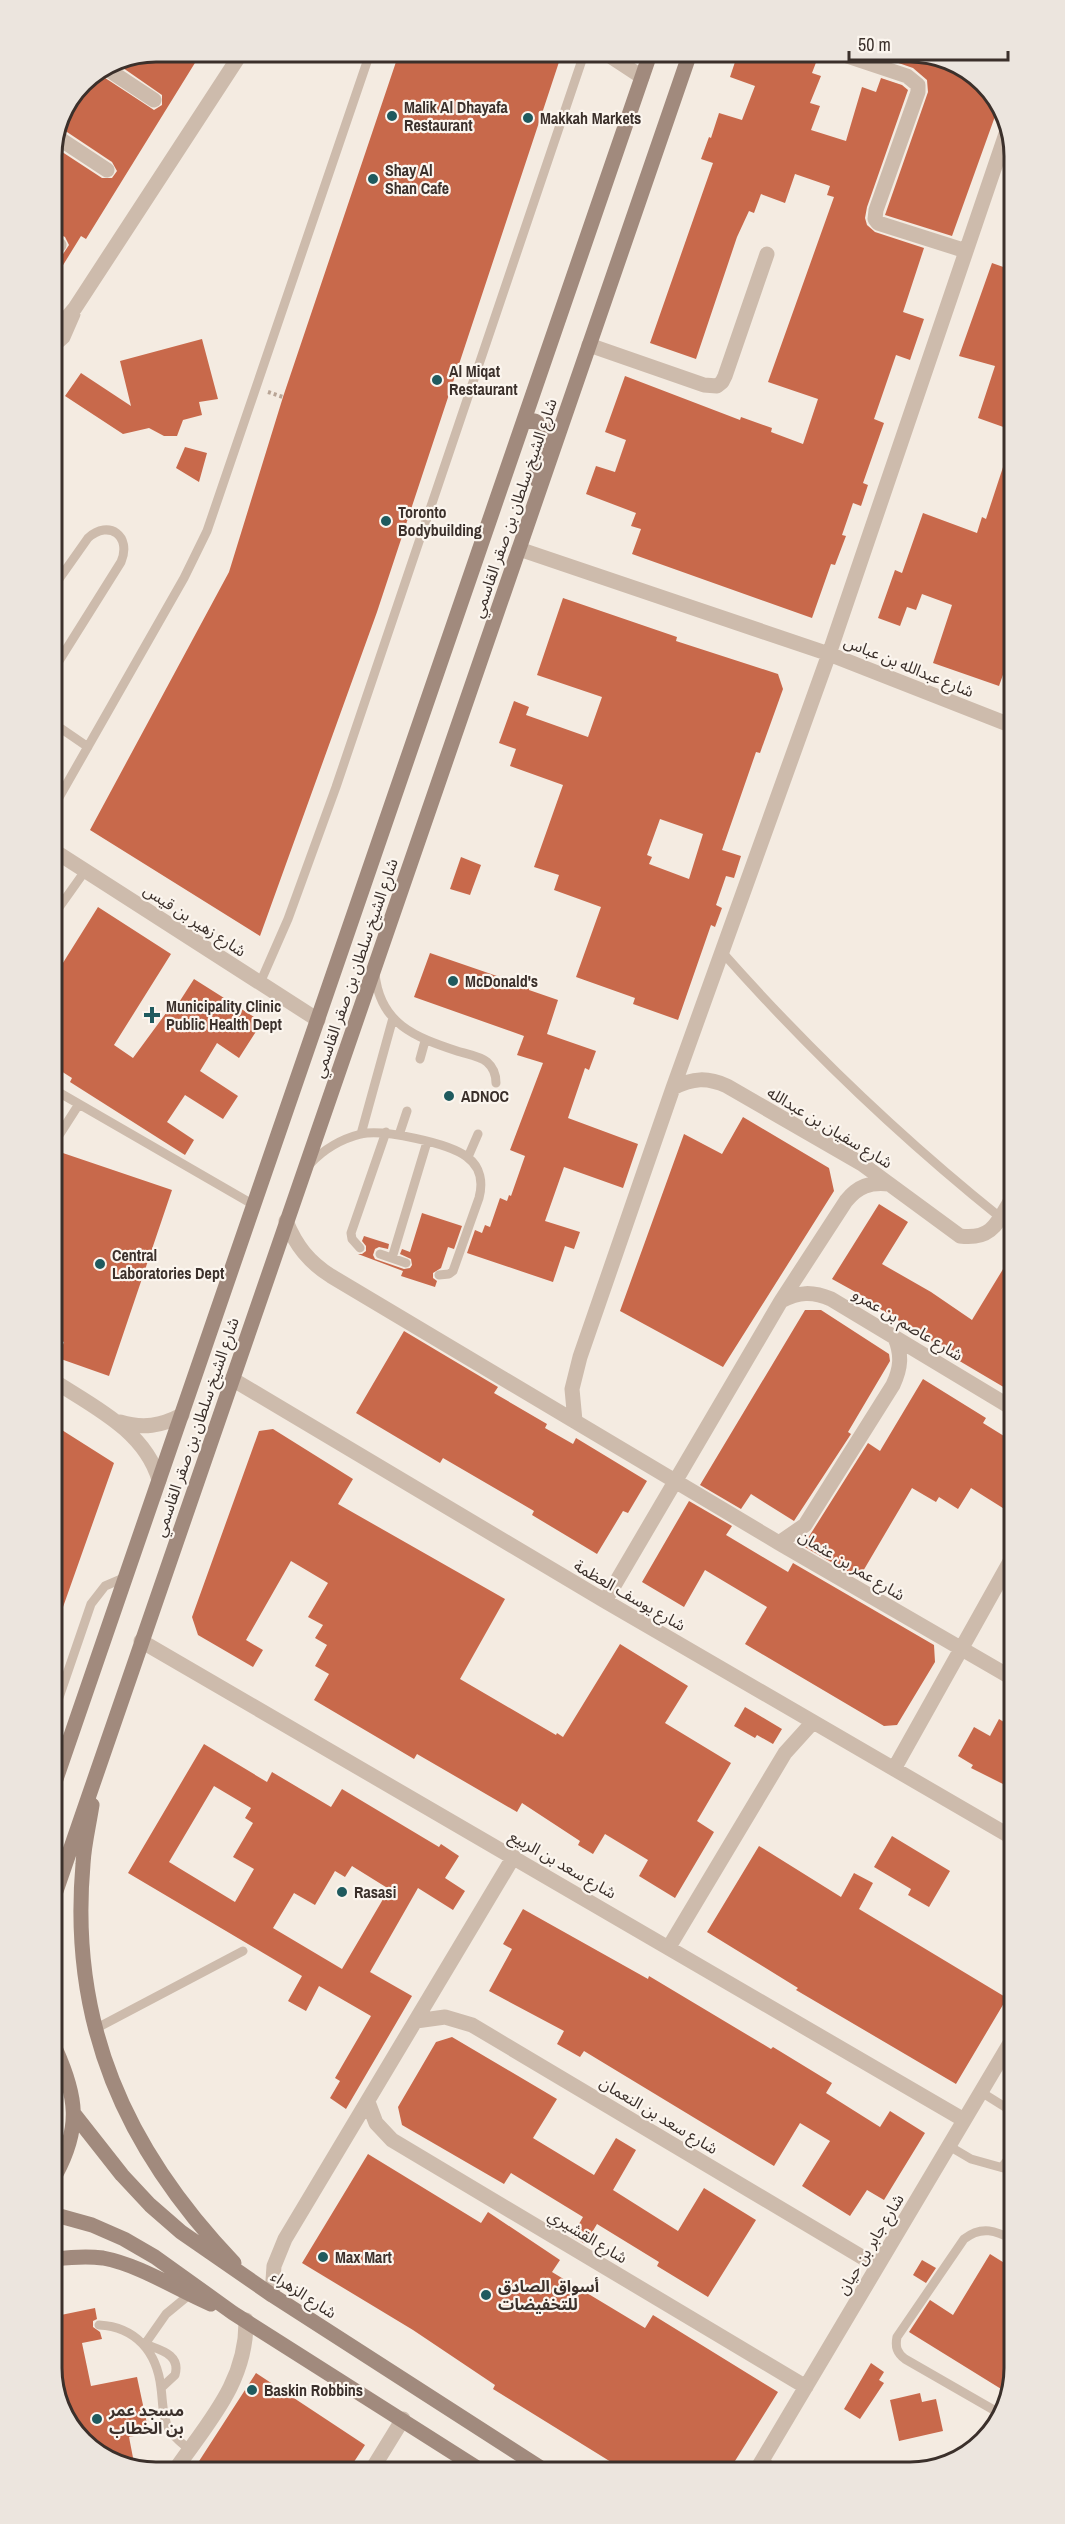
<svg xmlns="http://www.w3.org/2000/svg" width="1065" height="2524" font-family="'Archivo Narrow','Noto Sans Arabic',sans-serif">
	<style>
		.building { fill: #c8694b; fill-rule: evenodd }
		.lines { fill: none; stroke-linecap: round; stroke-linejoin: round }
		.path { stroke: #b9a596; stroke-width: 4; stroke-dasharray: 3 3; stroke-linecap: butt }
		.service { stroke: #cdbbac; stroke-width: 9 }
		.minor { stroke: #cdbbac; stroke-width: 15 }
		.secondary { stroke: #a18a7d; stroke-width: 15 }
		.poi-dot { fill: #1f5a5e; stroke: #fbf5ee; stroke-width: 2 }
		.labels { text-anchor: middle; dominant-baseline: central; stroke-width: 4.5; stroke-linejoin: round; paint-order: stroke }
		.poi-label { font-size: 16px; font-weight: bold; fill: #3b302b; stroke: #fbf5ee; text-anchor: start }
		.street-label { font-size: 16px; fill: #3b302b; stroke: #fbf5ee }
		.rim { fill: none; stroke: #3b302b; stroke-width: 3 }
	</style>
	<rect width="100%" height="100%" fill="#f4ebe1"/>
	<path class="building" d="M916 51 973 73 998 108 952 236 885 215 928 92 927 80 913 68 887 59 889 52Z
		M820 52 812 73 821 76 810 103 820 106 811 130 846 141 862 87 876 92 881 78 902 85 908 90 867 207 865 218 867 225 875 232 924 248 903 312 924 319 910 360 896 355 874 419 884 423 863 483 868 485 861 506 853 503 842 535 846 536 835 565 831 564 812 618 632 554 641 529 631 526 636 513 586 494 596 466 615 472 626 440 605 432 625 376 740 420 741 417 772 428 771 432 803 444 818 399 768 382 834 197 827 195 830 186 795 174 785 203 761 194 754 213 749 211 737 237 696 359 650 343 713 163 701 159 709 137 711 138 719 113 742 120 755 86 730 77 738 53Z
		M548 55 559 62 377 612 260 936 90 830 229 572 283 397 398 56Z
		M198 58 86 239 81 236 52 283 51 252 63 254 69 245 65 237 51 230 53 146 102 178H112L117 171 112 162 61 128 82 81 96 72 154 110 162 105V95L113 61 116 59Z
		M992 263 1009 269V429L978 418 995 366 959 356Z
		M202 339 218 399 199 402 202 415 183 420 177 436H164L149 428 123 434 65 396 81 373 131 406 120 361Z
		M185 447 207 453 199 482 176 468Z
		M1006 458H1009L1010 655 999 686 933 663 952 605 922 594 916 610 907 607 900 626 878 618 895 570 902 573 923 513 977 533 982 517 986 519Z
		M563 598 677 637 676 641 778 674 783 689 760 753 756 752 722 850 741 856 734 878 726 876 716 905 722 908 715 927 711 925 678 1020 633 1004 635 998 576 977 601 907 554 890 559 875 534 867 563 785 510 766 516 749 499 743 514 701 529 707 526 715 588 737 602 697 537 675ZM660 819 703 834 689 879 649 864 652 857 647 855Z
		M461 857 481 865 470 895 450 889Z
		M98 907 171 954 114 1045 133 1058 172 1005 176 1007 194 979 262 1022 239 1058 217 1043 200 1071 238 1096 223 1119 185 1095 167 1122 194 1140 185 1155 70 1082 72 1078 53 1066V961L61 966Z
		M430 953 529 987V990L558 1000 547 1034 596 1051 589 1070 585 1068 568 1118 638 1144 623 1188 564 1167 545 1221 580 1232 574 1249 565 1246 553 1282 467 1253 475 1230 482 1233 485 1225 490 1227 500 1198 507 1201 509 1195 511 1196 525 1156 510 1150 543 1063 517 1055 524 1036 414 997Z
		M743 1117 829 1168 834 1191 723 1367 620 1311 684 1134 722 1154Z
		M54 1150 172 1190 109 1376 58 1358 64 1342 54 1338Z
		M879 1204 908 1222 882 1264 931 1292 972 1320 1011 1256 1012 1392 951 1356 952 1354 869 1302 870 1300 832 1279Z
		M422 1213 462 1226 454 1249 448 1247 441 1268 433 1273V1278L437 1281 435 1287 401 1276 403 1271 358 1254H362L366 1251V1246L362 1241 364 1236 389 1244 388 1249 379 1247 375 1249 373 1255 375 1259 404 1269 410 1268 412 1265 411 1259 400 1254 402 1249 410 1252Z
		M805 1310H821L889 1354 890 1361 848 1432 851 1434 794 1521 751 1494 741 1509 700 1485Z
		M404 1331 498 1387 494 1393 547 1424 545 1428 573 1444 576 1438 647 1481 628 1513 623 1511 597 1554 532 1515 534 1511 443 1458 440 1463 356 1413Z
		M923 1379 986 1418 983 1423 1012 1441V1500L1006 1510 971 1488 958 1509 939 1497 936 1502 912 1488 859 1578 803 1546 868 1443 880 1451Z
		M54 1425 114 1463 57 1624 55 1623Z
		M273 1429 353 1479 338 1504 505 1599 460 1679 556 1735 557 1733 563 1737 620 1644 688 1686 665 1723 731 1763 697 1821 714 1832 675 1898 639 1876 648 1860 605 1834 593 1854 578 1845 580 1841 522 1803 517 1812 417 1754 414 1759 314 1700 329 1674 315 1666 327 1645 315 1638 323 1625 308 1617 328 1583 291 1561 246 1640 263 1650 253 1667 198 1635 192 1617 259 1431Z
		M689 1501 732 1526 726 1535 788 1572 793 1563 934 1645 935 1662 897 1725 884 1726 745 1644 767 1607 705 1570 684 1607 642 1582Z
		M745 1707 782 1729 773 1744 757 1735 755 1738 734 1726Z
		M999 1719 1012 1727 1013 1789 971 1768 973 1765 958 1756 974 1727 990 1736Z
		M204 1744 267 1782 272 1772 331 1807 342 1789 439 1847 441 1844 459 1856 445 1878 465 1891 453 1910 418 1888 370 1972 412 1996 346 2109 330 2098 340 2081 335 2078 371 2016 319 1986 306 2011 288 2001 302 1976 128 1873ZM214 1786 251 1808 245 1818 253 1823 233 1857 254 1869 235 1902 169 1862ZM352 1866 389 1889 342 1969 273 1928 294 1893 315 1905 335 1871 345 1877Z
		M892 1836 950 1871 929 1907 908 1895 911 1889 874 1867Z
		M759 1846 841 1897 854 1873 873 1883 859 1909 1007 1998 956 2084 796 1990 798 1988 707 1932Z
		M523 1909 648 1979 649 1976 771 2049 773 2047 832 2083 826 2093 880 2127 890 2111 925 2133 884 2200 867 2190 850 2216 802 2186 830 2141 800 2123 774 2166 584 2051 580 2057 557 2044 564 2031 489 1991 512 1949 503 1944Z
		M452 2037 557 2099 533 2138 594 2175 616 2138 636 2150 613 2190 678 2231 704 2188 756 2220 708 2297 657 2266 659 2262 597 2224 585 2244 572 2236 583 2217 511 2173 504 2184 402 2125 398 2107 436 2042Z
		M368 2154 481 2223 488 2212 560 2260 552 2272 645 2328 653 2315 778 2392 730 2469 624 2470 493 2389 495 2385 413 2330 302 2263Z
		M990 2254 1014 2269V2295L1003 2313 1014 2320V2369L1006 2392 909 2332 930 2300 953 2315Z
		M922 2260 936 2268 926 2283 913 2275Z
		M95 2308 97 2319 93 2321V2327L100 2332 102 2339 82 2343 91 2386 137 2377 149 2433 129 2437 135 2468 92 2451 56 2402V2316Z
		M871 2363 884 2372 879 2380 884 2383 860 2419 844 2409Z
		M256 2373 365 2445 348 2471 192 2472Z
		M920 2393 922 2402 936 2399 943 2431 899 2441 890 2400Z"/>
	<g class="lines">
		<path class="path" d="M268 392 283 397"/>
		<path class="service" d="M52 589 88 538C109 519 132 536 121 562L52 672
			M53 723 88 747
			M53 808 184 578 207 531 369 56
			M53 916 85 871
			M722 952C808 1049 900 1137 1001 1218
			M375 974C380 1024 415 1037 457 1051 466 1054 480 1056 487 1062 494 1068 496 1075 496 1083
			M260 983 288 919 336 787 584 54
			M420 1059 425 1041
			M53 1089 254 1205
			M361 1134 393 1018
			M399 1135 407 1111
			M54 1143 79 1104
			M468 1157 478 1134
			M310 1164C324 1149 341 1139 361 1134 383 1129 449 1143 467 1157 481 1167 483 1183 479 1198L453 1271 449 1274 439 1275
			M360 1248 352 1239 351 1233 386 1132
			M380 1254 406 1263
			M392 1258 427 1142
			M55 1709 91 1604 105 1586 126 1577
			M95 2029 243 1951
			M981 2092 1013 2112
			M949 2146 971 2159 1014 2171
			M1002 2167 1013 2153
			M99 2325C136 2327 157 2352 161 2388 163 2402 162 2417 169 2429 174 2438 182 2443 189 2449
			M161 2388 175 2375C181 2354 160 2350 145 2344L166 2314 189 2295
			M999 2413 905 2359C897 2353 895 2347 897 2337L964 2239C982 2225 996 2231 1014 2240
			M763 2460 776 2469"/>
		<path class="minor" d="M835 52 907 76 918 85V92L876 210 875 219 878 223 966 251
			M607 54 642 77
			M104 67 154 100
			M57 137 107 170
			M51 240 59 245
			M52 329 64 321 75 308 238 58
			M589 345 704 385 717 386 722 382 725 376 767 254
			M52 347 63 337 73 314
			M519 549 829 654 1010 725
			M53 850 318 1020
			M673 1088C693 1078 707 1077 727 1086L862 1164 960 1236C991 1240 997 1224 1011 1200
			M286 1221C296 1246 309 1262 331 1276L779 1543 1012 1678
			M781 1301C799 1292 812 1291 831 1299L1012 1408
			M232 1379 605 1601 1013 1838
			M54 1381C94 1407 145 1431 159 1480
			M575 1421 572 1389 580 1357 673 1088 829 654 1009 125
			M120 1422C143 1429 161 1426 182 1415
			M779 1543 805 1525 893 1385C901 1368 902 1355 895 1338
			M605 1601 781 1301 846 1201C858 1186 870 1182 889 1184
			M141 1641 964 2120
			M894 1769 1012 1558
			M669 1947 785 1753 813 1722
			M416 2021 445 2017 472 2025 877 2266
			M368 2102 376 2123 392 2140 806 2387
			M272 2295 274 2266 285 2239 514 1856
			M757 2469 1013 2038
			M371 2471 403 2419
			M173 2473C207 2423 247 2383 246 2320"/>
		<path class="secondary" d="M524 422 535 421 544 428 546 433 535 479
			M55 1782 650 54
			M92 1805C89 1825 84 1844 83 1864 69 2023 125 2149 234 2263
			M55 1894 690 53
			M56 2050C77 2097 81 2127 56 2174
			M74 2114 122 2175 150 2205 181 2232 272 2295 544 2470
			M56 2215 92 2225 124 2239 155 2257 233 2313 482 2471
			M56 2259C72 2257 87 2256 103 2258 140 2265 176 2289 211 2304"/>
	</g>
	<g class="poi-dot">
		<circle cx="392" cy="116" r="6"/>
		<circle cx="528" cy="118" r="6"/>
		<circle cx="373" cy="179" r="6"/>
		<circle cx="437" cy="380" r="6"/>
		<circle cx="386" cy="521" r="6"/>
		<circle cx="453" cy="981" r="6"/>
		<path d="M149 1006h6v6h6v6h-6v6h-6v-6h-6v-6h6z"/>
		<circle cx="449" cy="1096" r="6"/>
		<circle cx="100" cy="1264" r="6"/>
		<circle cx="342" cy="1892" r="6"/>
		<circle cx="323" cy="2257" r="6"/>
		<circle cx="486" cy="2295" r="6"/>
		<circle cx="252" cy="2390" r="6"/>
		<circle cx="97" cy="2419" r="6"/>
	</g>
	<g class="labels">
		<g class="poi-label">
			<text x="404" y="107">Malik Al Dhayafa<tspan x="404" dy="18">Restaurant</tspan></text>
			<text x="540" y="118">Makkah Markets</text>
			<text x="385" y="170">Shay Al<tspan x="385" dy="18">Shan Cafe</tspan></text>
			<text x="449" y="371">Al Miqat<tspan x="449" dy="18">Restaurant</tspan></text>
			<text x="398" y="512">Toronto<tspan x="398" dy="18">Bodybuilding</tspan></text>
			<text x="465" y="981">McDonald's</text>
			<text x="166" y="1006">Municipality Clinic<tspan x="166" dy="18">Public Health Dept</tspan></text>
			<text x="461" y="1096">ADNOC</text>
			<text x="112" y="1255">Central<tspan x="112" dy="18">Laboratories Dept</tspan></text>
			<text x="354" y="1892">Rasasi</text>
			<text x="335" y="2257">Max Mart</text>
			<text x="498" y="2286">أسواق الصادق<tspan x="498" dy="18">للتخفيضات</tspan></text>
			<text x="264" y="2390">Baskin Robbins</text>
			<text x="109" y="2410">مسجد عمر<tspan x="109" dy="18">بن الخطاب</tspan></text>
		</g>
		<g class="street-label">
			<text transform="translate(514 508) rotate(-71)">شارع الشيخ سلطان بن صقر القاسمي</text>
			<text transform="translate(909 666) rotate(22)">شارع عبدالله بن عباس</text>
			<text transform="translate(195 920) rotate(33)">شارع زهير بن قيس</text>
			<text transform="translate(355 968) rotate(-71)">شارع الشيخ سلطان بن صقر القاسمي</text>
			<text transform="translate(830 1127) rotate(31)">شارع سفيان بن عبدالله</text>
			<text transform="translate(908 1324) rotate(31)">شارع عاصم بن عمرو</text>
			<text transform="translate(196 1427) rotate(-71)">شارع الشيخ سلطان بن صقر القاسمي</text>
			<text transform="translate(852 1565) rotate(31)">شارع عمر بن عثمان</text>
			<text transform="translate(630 1595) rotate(30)">شارع يوسف العظمة</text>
			<text transform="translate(563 1864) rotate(30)">شارع سعد بن الربيع</text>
			<text transform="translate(659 2115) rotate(31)">شارع سعد بن النعمان</text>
			<text transform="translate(588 2236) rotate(31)">شارع القشيري</text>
			<text transform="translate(870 2244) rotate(-59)">شارع جابر بن حيان</text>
			<text transform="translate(304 2294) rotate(33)">شارع الزهراء</text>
		</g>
	</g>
	<path d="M0 0H1065V2524H0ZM156 62H910A94 94 0 0 1 1004 156V2368A94 94 0 0 1 910 2462H156A94 94 0 0 1 62 2368V156A94 94 0 0 1 156 62Z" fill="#ece5de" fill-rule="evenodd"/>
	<path class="rim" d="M156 62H910A94 94 0 0 1 1004 156V2368A94 94 0 0 1 910 2462H156A94 94 0 0 1 62 2368V156A94 94 0 0 1 156 62Z"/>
	<path d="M849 51v9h159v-9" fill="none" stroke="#3b302b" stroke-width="3"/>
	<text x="858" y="51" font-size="18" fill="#3b302b" stroke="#fbf5ee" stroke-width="4.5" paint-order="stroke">50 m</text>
</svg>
